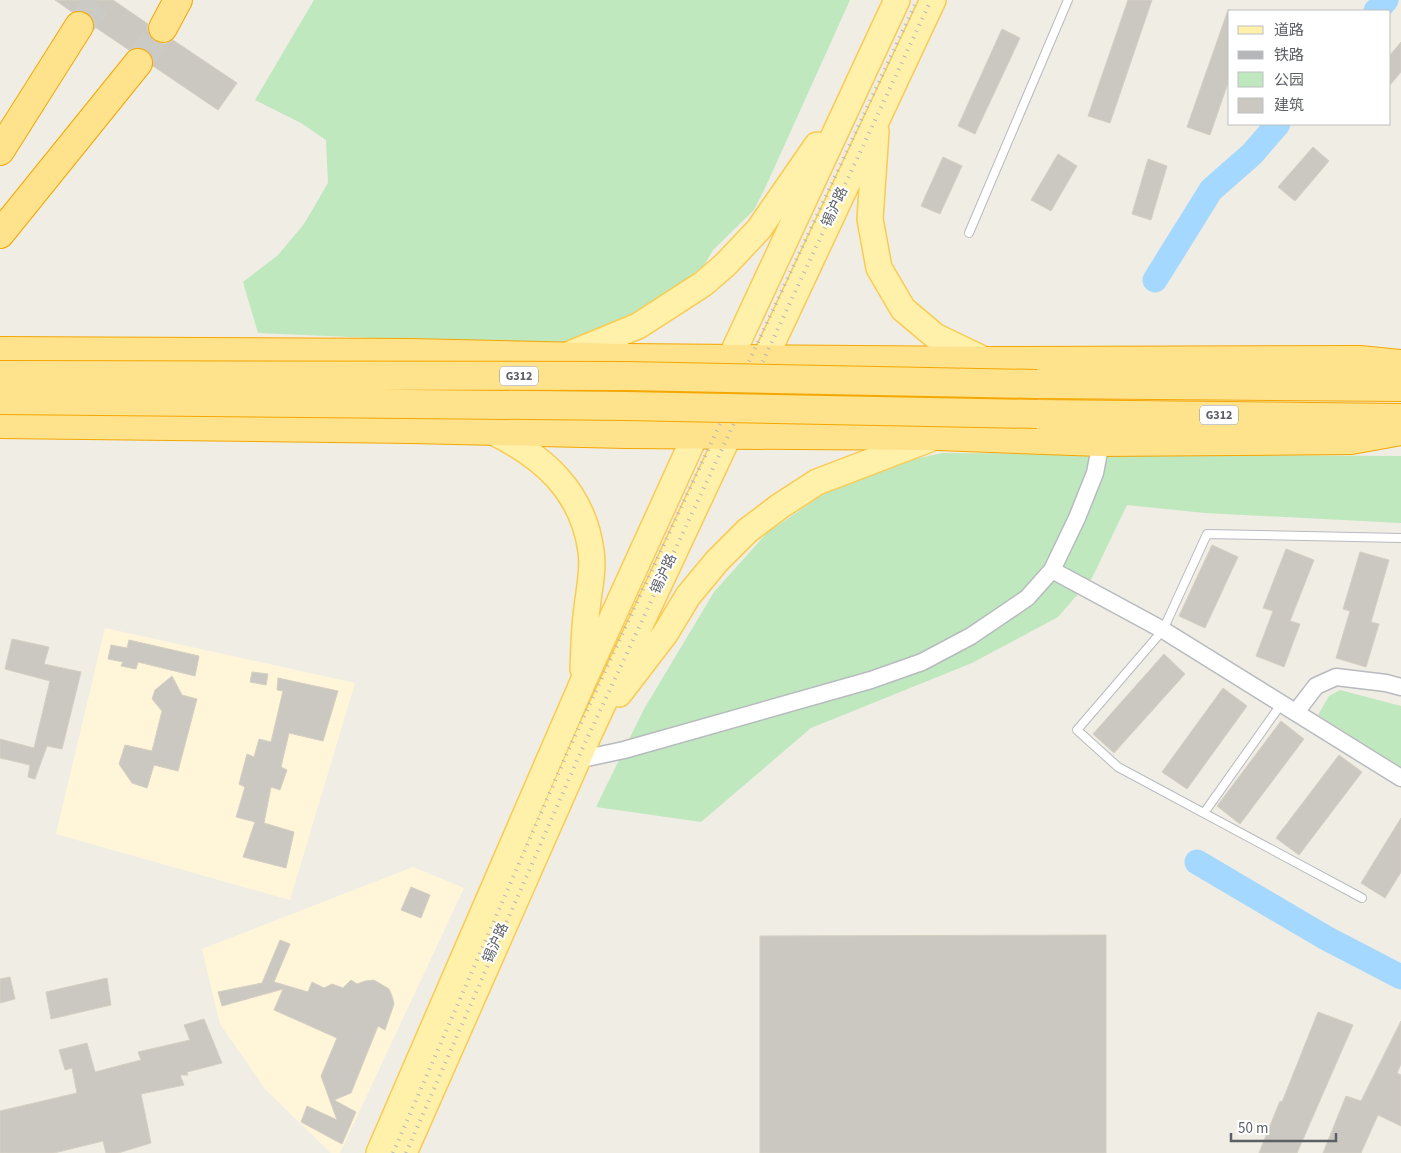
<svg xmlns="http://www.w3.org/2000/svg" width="1401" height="1153" font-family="'Source Sans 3','Noto Sans SC',sans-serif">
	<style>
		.commercial { fill: #fff6da }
		.green { fill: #bfe8bf }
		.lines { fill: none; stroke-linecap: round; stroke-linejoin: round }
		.river { stroke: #a5d8ff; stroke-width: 25 }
		.building { fill: #cbc8c1; stroke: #d5cfc2 }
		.highway-tunnel { stroke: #cbcac4; stroke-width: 28; stroke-dasharray: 28 14; stroke-linecap: butt }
		.lane-casing { stroke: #b7babf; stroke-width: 10 }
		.street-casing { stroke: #b7babf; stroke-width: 19 }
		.primary-casing { stroke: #facb53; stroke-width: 28 }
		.highway-casing { stroke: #f4a700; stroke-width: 30 }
		.lane { stroke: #fff; stroke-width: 8 }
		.street { stroke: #fff; stroke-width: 16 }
		.primary { stroke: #fff1aa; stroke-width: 25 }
		.highway { stroke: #ffe28c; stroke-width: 28 }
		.rail { stroke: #b5b6b7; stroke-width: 4; stroke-dasharray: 1 6; stroke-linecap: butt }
		.highway-bridge-casing { stroke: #f4a700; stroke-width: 30; stroke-linecap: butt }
		.highway-bridge { stroke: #ffe28c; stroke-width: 28 }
		.labels { text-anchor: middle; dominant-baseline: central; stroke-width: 4; stroke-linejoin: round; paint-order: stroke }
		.shield { fill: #fff; stroke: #8d9094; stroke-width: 1 }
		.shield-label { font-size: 12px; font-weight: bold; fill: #5c6066 }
		.street-label { font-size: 14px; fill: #5c6066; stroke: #fff }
	</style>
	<rect width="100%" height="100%" fill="#f0ede4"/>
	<path class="commercial" d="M105 628 355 683 290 900 56 834Z
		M413 867 464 888 340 1153H331L266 1090 220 1024 202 949Z"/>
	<path class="green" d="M314 0H850L766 186 754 210 713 250 705 264 675 289 610 327 556 346 258 333 243 282 278 255 304 224 328 183 326 140 301 123 255 100Z
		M942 453 1401 456V523L1205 513 1127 505 1092 578 1058 617 972 663 811 728 701 822 596 807 644 709 714 592 767 533 826 492 883 466Z
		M1340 690 1401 706V767L1318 715 1329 696Z"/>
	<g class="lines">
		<path class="river" d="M1376 11 1386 0
			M1155 280 1211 190 1252 154 1278 124
			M1197 862 1326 938 1401 977"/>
	</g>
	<path class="building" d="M55 0H113L148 24 147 29 150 36 155 41 164 44 173 40 237 83 218 110 153 66V58L147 51 140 48 129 50 95 27 93 19 88 13 80 10 72 12Z
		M1128 0H1152L1110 123 1088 116Z
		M1228 10H1230V77L1210 135 1187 127Z
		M1002 29 1020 38 975 134 958 126Z
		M1401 42V72L1390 85V55Z
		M1313 147 1329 161 1295 201 1278 187Z
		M1058 154 1077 166 1051 211 1031 200Z
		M943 157 962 166 940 214 921 206Z
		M1148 159 1167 166 1151 220 1132 214Z
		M1212 545 1238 557 1205 628 1179 616Z
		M1286 549 1314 560 1290 621 1300 624 1284 667 1256 656 1273 611 1263 608Z
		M1360 552 1389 560 1371 622 1379 624 1366 667 1336 658 1350 611 1343 609Z
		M12 639 49 647 44 664 81 672 62 749 47 746 35 779 28 777 30 765 0 758V739L34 748 50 681 5 669Z
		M129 640 199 656 195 676 138 662 136 669 121 666 123 662 108 659 111 645 127 648Z
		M1164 654 1185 674 1114 753 1093 734Z
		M252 672 268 674 266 685 250 682Z
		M172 676 182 695 197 699 178 771 154 765 147 788 132 783 119 764 125 745 152 751 162 711 152 699 155 690Z
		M278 678 338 691 323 741 289 733 281 767 287 770 280 790 271 787 264 823 294 832 286 868 243 857 255 822 236 817 245 787 239 784 247 754 254 757 259 739 271 742 283 691 277 690Z
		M1223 688 1247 706 1187 789 1162 772Z
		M1281 721 1304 739 1240 824 1217 806Z
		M1339 755 1362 772 1299 855 1276 838Z
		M1401 818V872L1385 898 1361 883Z
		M411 887 430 895 421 918 401 910Z
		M1106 935V1153H760V936Z
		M280 940 290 944 274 982 308 992 312 982 324 988 332 984 343 988 351 980 357 984 365 981 374 980 389 989 392 996 394 1004 385 1030 378 1026 351 1093 334 1100 356 1112 342 1144 301 1122 307 1106 337 1120 321 1076 337 1038 274 1010 283 989 222 1006 218 992 262 983Z
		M10 977 15 999 0 1003V979Z
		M107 978 111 1005 51 1019 46 992Z
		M1318 1012 1353 1025 1297 1153H1259L1280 1101 1282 1102Z
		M204 1019 222 1063 187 1072 188 1075H180L184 1085 141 1094 151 1143 118 1153H106L103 1141 54 1153H0V1111L77 1093 72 1068 65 1070 59 1050 87 1043 95 1072 141 1060 138 1052 190 1040 184 1025Z
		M1401 1021V1064L1397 1073 1401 1075V1126L1378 1115 1361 1153H1323L1346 1096 1361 1101Z"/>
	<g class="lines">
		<path class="highway-tunnel" d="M79 26 101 0
			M138 63 163 28"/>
		<g class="lane-casing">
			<path id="lane" d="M969 233 1068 0
				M1204 813 1282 703
				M1362 898 1118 767 1077 730 1163 630 1207 534 1401 538"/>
		</g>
		<g class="street-casing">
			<path id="street" d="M1052 570 1163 630 1401 778
				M1296 712 1316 686 1336 677 1386 683 1401 687
				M577 760 624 750 871 680 922 662 971 636 1027 598 1052 570 1077 518 1095 473 1101 442"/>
		</g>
		<g class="primary-casing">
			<path id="primary" d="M876 131 870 219 879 268 903 309 935 336 987 361
				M565 356 638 326 703 284 725 265 759 229 817 145
				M491 431C543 456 583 491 591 551 594 570 589 589 587 608 584 628 584 649 583 669
				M619 694 665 634 688 596 717 561 747 531 780 506 817 482 935 437
				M379 1153 582 684 730 359 897 0
				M404 1153 589 734 933 0"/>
		</g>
		<g class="highway-casing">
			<path id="highway" d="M163 28 178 0
				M0 151 79 26
				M0 234 138 63
				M0 351 411 353 627 358 987 361 1360 360 1401 364
				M1037 384 1401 387
				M1037 414 1401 418
				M0 424 411 429 626 434 937 436 1101 442 1351 440 1401 431"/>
		</g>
		<use href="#lane" class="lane"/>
		<use href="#street" class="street"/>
		<use href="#primary" class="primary"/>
		<use href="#highway" class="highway"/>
		<path class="rail" d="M393 1153 568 751 917 0
			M406 1153 579 756 931 0"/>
		<g class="highway-bridge-casing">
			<path id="highway-bridge" d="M0 375 627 376 1037 384
				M0 400 626 406 1037 414"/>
		</g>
		<use href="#highway-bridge" class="highway-bridge"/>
	</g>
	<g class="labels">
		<g class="shield">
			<rect x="500" y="366.5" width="38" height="19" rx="4"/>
			<rect x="1200" y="405.5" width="38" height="19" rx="4"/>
		</g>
		<g class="shield-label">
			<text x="519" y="376">G312</text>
			<text x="1219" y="415">G312</text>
		</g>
		<g class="street-label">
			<text transform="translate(835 207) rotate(-65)">锡沪路</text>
			<text transform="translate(664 574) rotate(-65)">锡沪路</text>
			<text transform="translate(496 943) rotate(-66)">锡沪路</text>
		</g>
	</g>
	<rect x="1228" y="10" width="162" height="115" fill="#ffffff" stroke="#bebfc2"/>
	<rect x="1238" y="26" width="25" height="8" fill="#fff1aa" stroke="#bebfc2"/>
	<text x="1274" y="35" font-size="15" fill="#5c6066">道路</text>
	<rect x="1238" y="51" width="25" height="8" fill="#b5b6b7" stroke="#bebfc2"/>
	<text x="1274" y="60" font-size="15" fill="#5c6066">铁路</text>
	<rect x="1238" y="72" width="25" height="15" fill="#bfe8bf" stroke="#bebfc2"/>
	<text x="1274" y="85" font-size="15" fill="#5c6066">公园</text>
	<rect x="1238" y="98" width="25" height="15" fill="#cbc8c1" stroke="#bebfc2"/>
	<text x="1274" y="110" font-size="15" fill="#5c6066">建筑</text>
	<path d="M1231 1133v8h105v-8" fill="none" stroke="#5c6066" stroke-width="2.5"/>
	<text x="1238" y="1133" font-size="15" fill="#5c6066" stroke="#ffffff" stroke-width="4" paint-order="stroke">50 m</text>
</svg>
